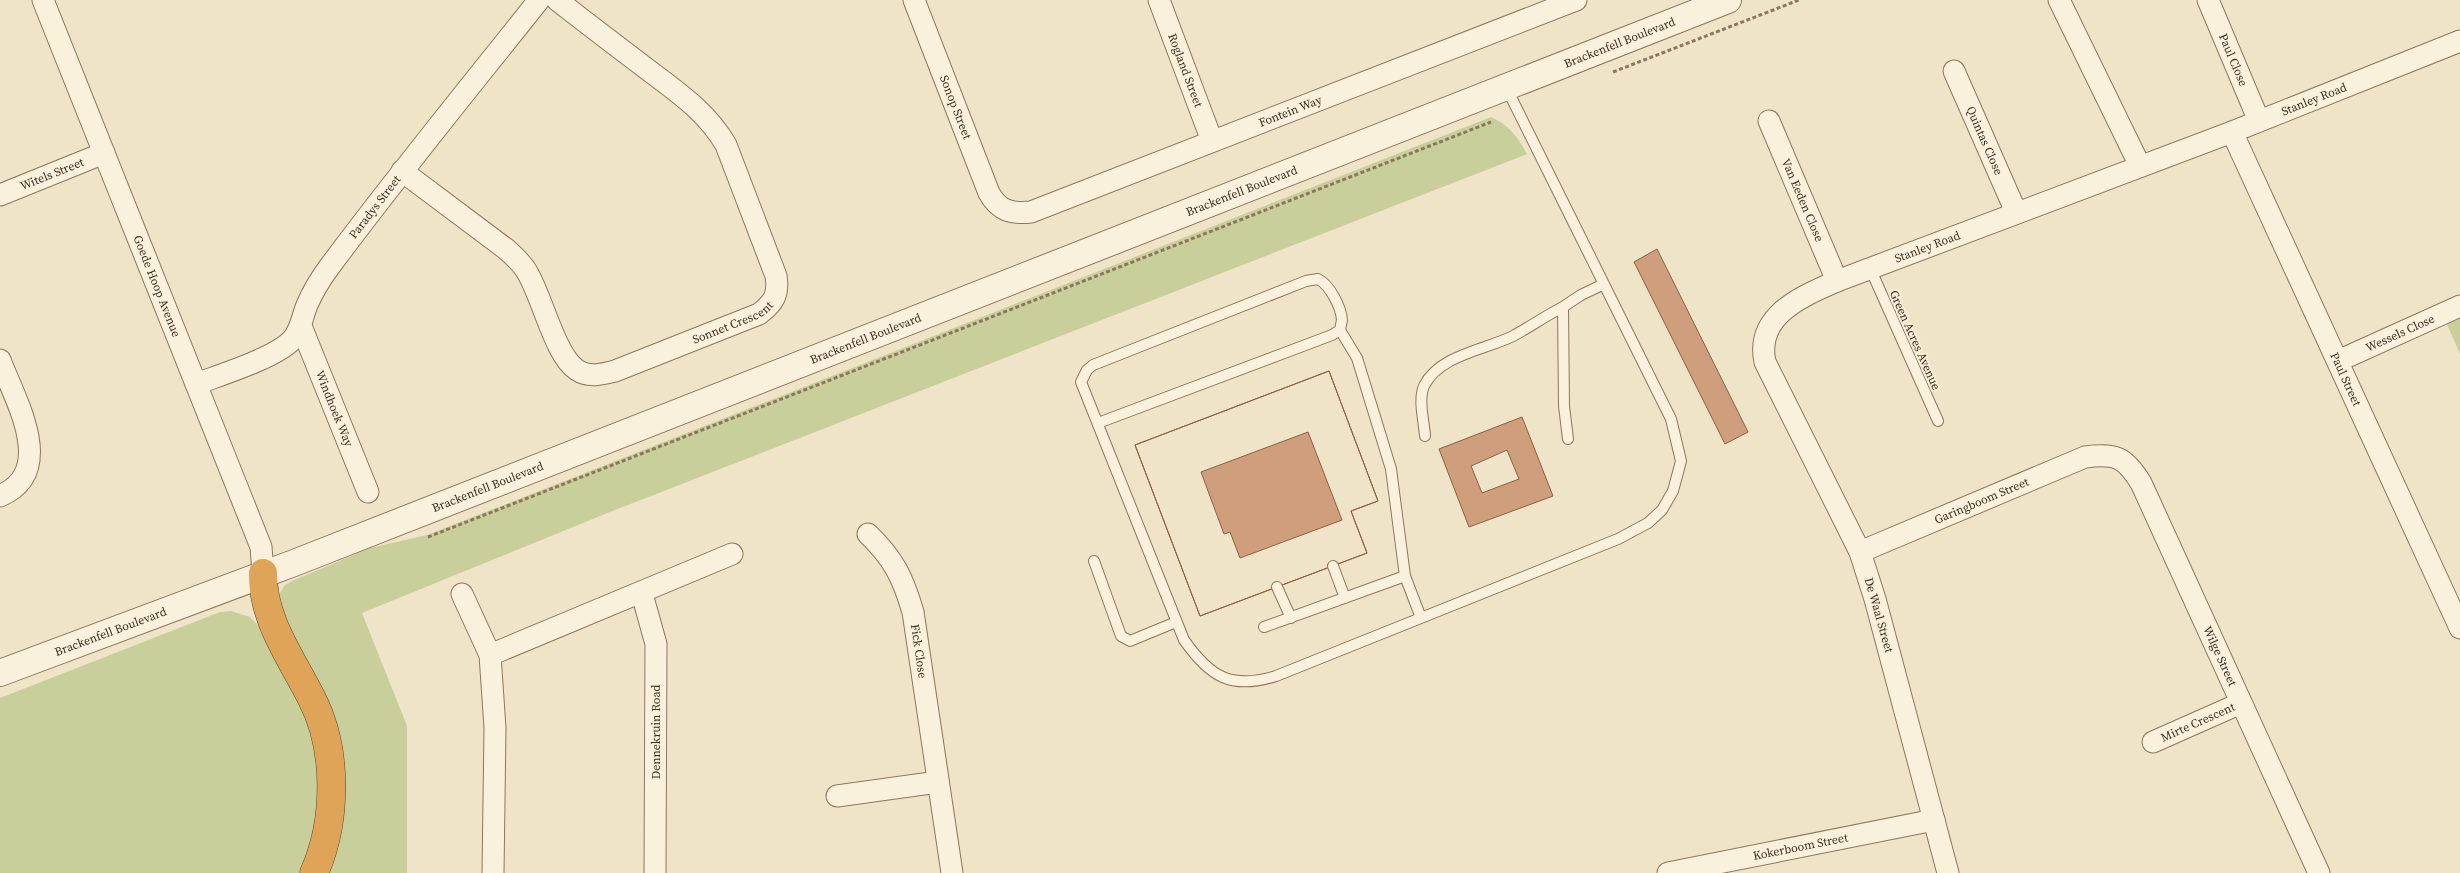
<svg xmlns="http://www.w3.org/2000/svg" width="2460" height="873" font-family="'Source Serif 4',serif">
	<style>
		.green { fill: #c9cf9b }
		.building { fill: #cf9f7d; stroke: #8d5f41; fill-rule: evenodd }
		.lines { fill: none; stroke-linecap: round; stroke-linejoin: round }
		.service-casing { stroke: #8d765c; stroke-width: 12 }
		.minor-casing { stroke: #8d765c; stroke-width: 23 }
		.tertiary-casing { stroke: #8d765c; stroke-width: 28 }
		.motorway-casing { stroke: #5b4430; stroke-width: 29 }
		.path { stroke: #8d765c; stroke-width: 3; stroke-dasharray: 4 2.5; stroke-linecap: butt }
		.service { stroke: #faf1dc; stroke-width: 10 }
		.minor { stroke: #faf1dc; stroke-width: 21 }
		.tertiary { stroke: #faf1dc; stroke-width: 26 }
		.motorway { stroke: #e0a458; stroke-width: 28 }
		.labels { text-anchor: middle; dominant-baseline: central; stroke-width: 4; stroke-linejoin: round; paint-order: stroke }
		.street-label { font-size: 12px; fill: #3d2e20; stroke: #f7eed8 }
	</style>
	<rect width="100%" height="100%" fill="#f0e4c8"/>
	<path class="green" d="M1491 117C1509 125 1518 137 1527 154L610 512 362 613 407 726V873H323L335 838 298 650 277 598 285 585 292 581 370 548 427 535Z
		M2460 316V354L2446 322Z
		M231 611 250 617 257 624 298 689 313 736 319 785 314 834 302 873H0V698L220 612Z"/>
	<path class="building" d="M1657 249 1748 432 1725 444 1634 262Z
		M1329 371 1378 501 1351 511 1367 553 1200 616 1135 445ZM1308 432 1342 520 1240 558 1230 532 1224 534 1201 472Z
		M1329 371 1378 501 1351 511 1367 553 1200 616 1135 445Z
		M1522 417 1553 496 1469 527 1439 449ZM1507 450 1519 479 1482 493 1471 466Z"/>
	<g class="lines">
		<g class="service-casing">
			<path id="service" d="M1870 268 1938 421
				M1340 330 1357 358 1391 469 1405 576
				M1098 423 1332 335 1340 330 1342 320C1341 307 1330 285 1318 279L1306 281 1093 365 1087 370 1081 382 1184 640C1210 677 1231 690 1276 676L1618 539 1648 523 1662 510 1673 491 1681 461 1671 419 1506 87
				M1425 436C1424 421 1418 400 1424 386 1439 355 1485 350 1513 336 1530 327 1545 316 1563 307
				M1568 439 1564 406 1563 307 1581 295 1604 284
				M1094 561 1121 636 1130 641 1176 622
				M1333 566 1345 598
				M1277 587 1291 618
				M1264 627 1405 576 1421 618"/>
		</g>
		<g class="minor-casing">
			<g id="minor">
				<path id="s1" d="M43 0 261 547 263 573"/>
				<path id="s2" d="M914 0 989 193C999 211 1011 214 1031 212L1576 0"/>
				<path id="s3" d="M1159 0 1212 141"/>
				<path d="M2059 0 2140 166"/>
				<path id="s4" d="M2208 0 2259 121"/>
				<path id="s5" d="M1954 71 2016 212"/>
				<path id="s6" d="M1769 121 1837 281"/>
				<path id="s7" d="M2232 132 2460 628"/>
				<path id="s8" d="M402 171 506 249C514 256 522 263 527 272 542 296 555 356 577 370 589 378 603 374 615 371L759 314C774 303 779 294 776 276L726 145C706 110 674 90 643 66 614 44 585 22 557 0"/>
				<path id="s9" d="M0 195 104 153"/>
				<path id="s10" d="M301 326 368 492"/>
				<path d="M0 360C15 400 58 471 0 496"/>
				<path id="s11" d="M2338 361 2460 306"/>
				<path id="s12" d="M196 384C220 375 275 358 292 340 301 330 302 317 307 305 313 291 321 278 330 266 397 176 469 88 539 0"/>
				<path id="s13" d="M868 534C894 559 903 578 913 612L952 873"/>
				<path id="s14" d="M1860 552 2085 457C2116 453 2125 457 2141 483L2319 873"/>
				<path d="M462 594 490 655 495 728 493 873"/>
				<path d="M642 594 656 644 655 873"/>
				<path d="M490 655 732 554"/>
				<path id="s15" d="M2153 742 2241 703"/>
				<path d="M837 796 938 782"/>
				<path id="s16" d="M1668 873 1934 820"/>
				<path id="s17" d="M1948 873 1875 599 1860 552 1765 362C1755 315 1803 296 1837 281L2232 132 2460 41"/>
			</g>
		</g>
		<g class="tertiary-casing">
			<g id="tertiary">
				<path id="s18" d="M0 673 294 563 1728 0"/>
			</g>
		</g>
		<g class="motorway-casing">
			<path id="motorway" d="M263 573C262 619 292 659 312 699 338 750 337 821 314 873"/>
		</g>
		<path class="path" d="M1613 72 1799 0
			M428 537 1491 122"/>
		<use href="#service" class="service"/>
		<use href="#minor" class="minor"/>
		<use href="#tertiary" class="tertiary"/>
		<use href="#motorway" class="motorway"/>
	</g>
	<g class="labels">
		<g class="street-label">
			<text stroke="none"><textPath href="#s18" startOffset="1738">Brackenfell Boulevard</textPath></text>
			<text stroke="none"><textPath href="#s4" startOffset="65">Paul Close</textPath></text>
			<text stroke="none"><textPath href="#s3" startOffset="75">Rogland Street</textPath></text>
			<text stroke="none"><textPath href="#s17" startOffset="1175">Stanley Road</textPath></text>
			<text stroke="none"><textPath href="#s2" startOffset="115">Sonop Street</textPath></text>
			<text stroke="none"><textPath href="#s2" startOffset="535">Fontein Way</textPath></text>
			<text stroke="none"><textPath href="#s5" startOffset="76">Quintas Close</textPath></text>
			<text stroke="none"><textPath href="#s9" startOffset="56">Witels Street</textPath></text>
			<text stroke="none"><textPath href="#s18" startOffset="1332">Brackenfell Boulevard</textPath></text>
			<text stroke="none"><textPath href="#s6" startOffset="86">Van Eeden Close</textPath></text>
			<text stroke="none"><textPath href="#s12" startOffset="264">Paradys Street</textPath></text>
			<text stroke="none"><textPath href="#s17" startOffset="761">Stanley Road</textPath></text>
			<text stroke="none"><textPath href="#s1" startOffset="308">Goede Hoop Avenue</textPath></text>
			<text stroke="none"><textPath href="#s8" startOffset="439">Sonnet Crescent</textPath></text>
			<text stroke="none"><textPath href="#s11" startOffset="68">Wessels Close</textPath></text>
			<text stroke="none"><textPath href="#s18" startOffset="928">Brackenfell Boulevard</textPath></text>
			<text transform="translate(1915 340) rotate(66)">Green Acres Avenue</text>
			<text stroke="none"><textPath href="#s7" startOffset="272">Paul Street</textPath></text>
			<text stroke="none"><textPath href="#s10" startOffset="89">Windhoek Way</textPath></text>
			<text stroke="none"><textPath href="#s18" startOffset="522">Brackenfell Boulevard</textPath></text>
			<text stroke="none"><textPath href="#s14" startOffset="132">Garingboom Street</textPath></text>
			<text transform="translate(1879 615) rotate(74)">De Waal Street</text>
			<text stroke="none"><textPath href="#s18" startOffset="118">Brackenfell Boulevard</textPath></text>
			<text stroke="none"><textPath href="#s13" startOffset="131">Fick Close</textPath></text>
			<text stroke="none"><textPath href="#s14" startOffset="502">Wilge Street</textPath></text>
			<text stroke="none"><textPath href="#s15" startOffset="49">Mirte Crescent</textPath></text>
			<text transform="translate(656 732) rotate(-90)">Dennekruin Road</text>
			<text stroke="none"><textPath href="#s16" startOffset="135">Kokerboom Street</textPath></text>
		</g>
	</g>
</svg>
